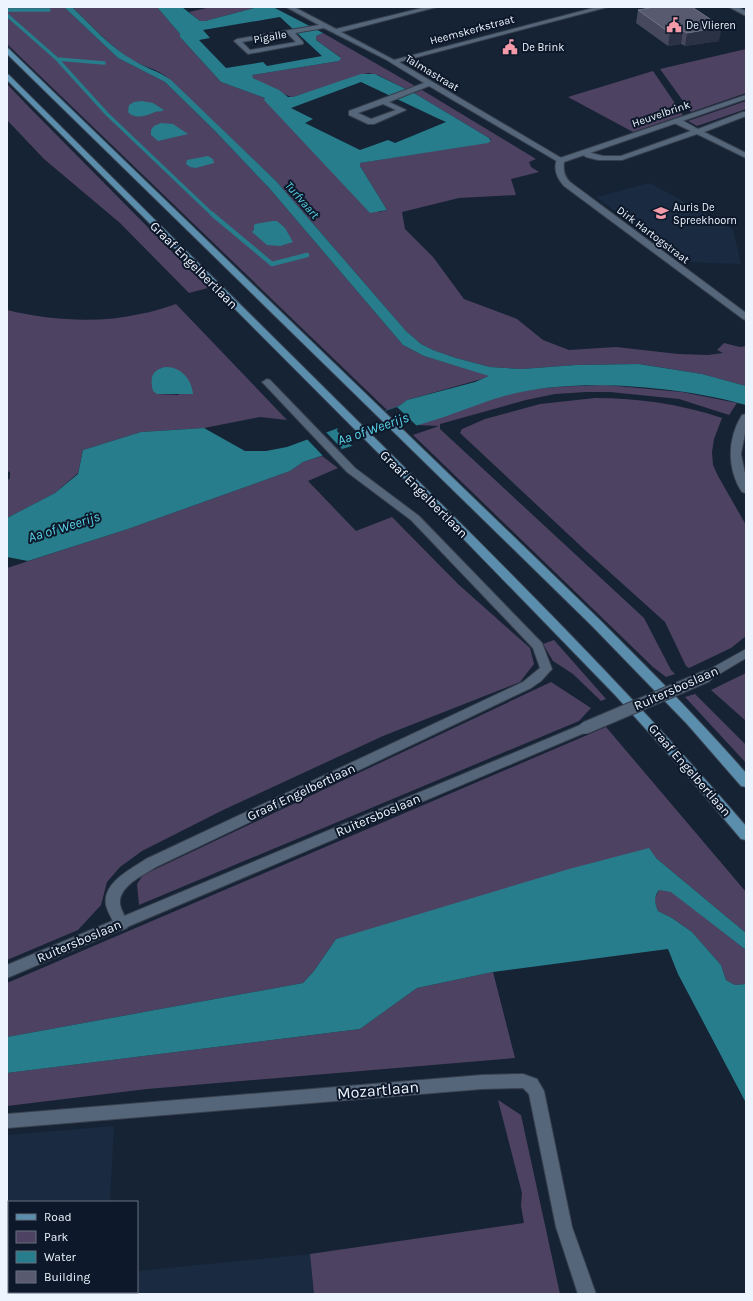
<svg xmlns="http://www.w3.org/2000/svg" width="753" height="1301" font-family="Karla,sans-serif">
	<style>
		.built { fill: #192a41 }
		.green { fill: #4e4262; fill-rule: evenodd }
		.water { fill: #277d8b; fill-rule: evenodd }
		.pier { fill: #162334 }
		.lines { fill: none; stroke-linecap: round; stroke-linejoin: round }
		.stream-far1 { stroke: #277d8b; stroke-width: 3.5 }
		.stream { stroke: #277d8b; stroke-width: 4.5 }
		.street-casing { stroke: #363f4d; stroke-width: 2 }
		.secondary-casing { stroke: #363f4d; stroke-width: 2 }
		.primary-casing { stroke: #363f4d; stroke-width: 2 }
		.street { fill: #56667a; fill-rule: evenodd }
		.secondary { fill: #56667a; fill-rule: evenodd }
		.primary { fill: #5b8dac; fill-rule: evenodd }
		.secondary-bridge-casing { stroke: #363f4d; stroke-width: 14; stroke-linecap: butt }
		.secondary-bridge { stroke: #56667a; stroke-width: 12 }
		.wall { fill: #46495e }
		.shaded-wall { fill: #2b3246 }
		.building { fill: #585b6f; stroke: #6f7386 }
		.labels { text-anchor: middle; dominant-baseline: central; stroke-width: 4; stroke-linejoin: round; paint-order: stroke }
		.far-poi-label { font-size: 11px; fill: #edf4fe; stroke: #0d192a; text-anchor: start }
		.far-street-label { font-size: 11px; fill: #edf4fe; stroke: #0d192a }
		.far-water-label { font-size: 12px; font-style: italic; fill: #59d3e8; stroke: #0d192a }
		.street-label { font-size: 13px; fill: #edf4fe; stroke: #0d192a }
		.water-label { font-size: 14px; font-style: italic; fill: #59d3e8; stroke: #0d192a }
		.near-street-label { font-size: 16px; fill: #edf4fe; stroke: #0d192a }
	</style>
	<rect width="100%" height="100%" fill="#162334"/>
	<path class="built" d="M650 183 733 229 741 264 683 262 596 197Z
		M114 1126 110 1202H9V1292H137V1271L310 1254 314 1294H7V1135Z"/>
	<path class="green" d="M7 7H64L118 58 165 82 215 131 270 189 403 345 424 356 488 375 489 377 407 400 399 406 387 410 7 44Z
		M72 7H157L180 34V37L221 82 265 98 379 212 387 210 360 166V163L490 142 491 139 489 138 414 93 422 90 536 159 529 162 531 167 539 172 511 179 516 195 459 198 402 212 405 229 433 257 464 299 517 319 543 340 569 350 616 347 678 354 708 355 723 353 717 350 724 343 740 347 746 346V386L702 374 640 364 576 365 522 369 490 367 456 358 433 350 421 344 406 331 276 181 168 78C158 69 144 67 132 60 110 46 91 25 72 7Z
		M211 7H258L205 21H200L189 12Z
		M323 33 415 86 406 89 378 75 368 73 293 97C288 97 257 81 252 77V75L339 61 340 57 316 40V36Z
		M746 49V93L691 112 660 69Z
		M653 71 683 115 633 132 568 97Z
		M7 84 28 106 208 288 189 293 120 223 44 159 7 120Z
		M746 101V109L700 125 697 126 688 121Z
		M176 304 287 420 260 417 204 428 141 432 83 450 78 473 55 493 7 518V481L10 478V472L7 471V310C49 320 97 324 140 314 152 312 164 308 176 304ZM160 368 179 395 158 394Z
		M606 385 682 392 737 403 729 415 679 399 610 392H586L555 394 526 400 440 424V429L644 618 671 670 675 674 666 677 653 667 413 435 439 426 417 425C452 414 487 398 523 391 551 386 579 386 606 385Z
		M595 398C639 398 680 404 722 418L714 439 712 452 713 465 718 476 746 525V636L731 648 689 668 686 666 665 622 585 550 460 433 462 429 485 419 540 404Z
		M322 456 338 468 308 481 356 531 392 517 458 584 530 648 534 664 520 682 383 736 221 811 142 851 120 867 107 882 101 905 78 930 7 960V568L128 529 290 471 303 462Z
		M554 640 606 699 601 701 573 674 553 661 543 644Z
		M746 673V721L711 690Z
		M551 682 591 708 579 721 139 905 137 884 143 875Z
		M695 694 746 745V763L685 697Z
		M606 727 746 892V933L656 858 336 939 314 971 303 983 7 1037V983Z
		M659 890 671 891 746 950V984L735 985 726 980 721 965 692 932 672 918 658 911 654 900Z
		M493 972 515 1058 147 1089 7 1106V1073L360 1029 417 988Z
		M498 1100 521 1115 560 1294H314L310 1254 524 1223 521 1206 522 1193Z"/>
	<path class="water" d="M64 7H72C91 25 110 47 133 60 145 68 159 71 171 80L276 181 406 331 421 344 433 350 456 358 490 367 522 369 576 365 639 364 702 374 746 386V405C684 387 585 378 521 392 495 397 470 408 444 417 397 432 350 446 303 462L290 471 128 529 28 561 7 557V518L55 493 78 474 83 450 141 432 204 428 245 451H266L287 447 387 410 399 406 407 400 475 382 489 376 424 356 403 345 270 189 215 131 165 82 118 58Z
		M157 7H182L200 21H205L258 7H273L323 33 316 36V40L341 58 339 61 252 75 253 78 279 90 288 97H293L361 74H375L414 93 489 138 491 141 488 143 360 163V166L387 210 370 213 264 100 265 98 221 82 180 37V34ZM280 17 322 56 267 66 263 62 226 68 199 40 210 38 203 30ZM361 82 437 118 446 122 395 143 388 140 360 150 305 123 313 119 291 108Z
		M142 101 153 103 164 110C161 112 158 111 155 112 146 116 135 120 128 112L129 105 134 102Z
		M161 123 173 124 188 134 158 141 151 135V130L154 126Z
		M208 156 213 159 214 163 196 168 190 167 186 164 187 160Z
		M272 221H277L285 228 293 242 280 246 267 245 252 232 254 230V225C259 222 266 223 272 221Z
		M165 367C180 366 192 379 193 394H157L153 391C150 379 151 370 165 367Z
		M649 848 656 858 746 933V950L671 892 659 890C653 898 655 903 658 911L672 918 692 932 721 965 726 980 735 985 746 984V1103L678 974 668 949 493 972 417 988 360 1029 7 1073V1037L303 983 314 971 336 939 569 869Z"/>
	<path class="pier" d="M397 407 417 426 355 447 349 444 337 431 338 427Z
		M325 431 342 449 323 456 306 438Z"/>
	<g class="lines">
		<path class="stream-far1" d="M7 10H49
			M7 15 57 59 107 114 213 215
			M57 59 104 63"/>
		<path class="stream" d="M212 214 272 264 307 255"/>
		<g class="street-casing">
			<path id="street" d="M286 7H294L336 29 426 7H437L341 32 394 60 597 7H608L399 62 563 159V163H560L429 86 389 102 406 110 374 124H368L349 115V111L424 83 385 59 324 28 295 33 303 42V44L248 54 234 41 237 39 319 25ZM288 34 296 42 250 50 242 42ZM383 104 396 110 371 119 358 113Z
				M729 7H737L746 11V16Z
				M743 112H746V116L704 132 746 153V158L697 134 622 160H598L586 157 580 153 584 151 603 156H621L691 131 674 123V119H680L698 129Z
				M267 379 270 380 355 468 419 516 542 643 552 669 541 681 531 688 156 867C144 875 118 886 120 904 121 911 126 918 129 924L127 928 122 930 117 928C113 921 108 913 106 905 102 883 131 869 146 859L523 682 540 668 533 648 411 520 347 472 264 384 262 382Z
				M523 1074 537 1079 544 1091 572 1227 596 1294H578L556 1227 529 1094 523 1088 482 1089 7 1128V1114L482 1075Z"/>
		</g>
		<g class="secondary-casing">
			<path id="secondary" d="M746 95V99L564 162C563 170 564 176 570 182L746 313V320L743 319 564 186C557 178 553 169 557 159Z
				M746 414V428L741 454 746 478V493L742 492C727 469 727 439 742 415Z
				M746 649V658L711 679 707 680 703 679 701 676 703 673Z
				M585 723 589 725 591 728 589 731 7 978V965Z"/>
		</g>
		<g class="primary-casing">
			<path id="primary" d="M7 48 9 49 600 620C650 670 700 720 746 773V787L741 786 687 724 592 626 7 54Z
				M7 74 9 75C133 198 257 321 381 444 506 568 631 692 746 826V840L741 839 680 767 615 695 445 520 7 80Z"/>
		</g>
		<use href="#street" class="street"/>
		<use href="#secondary" class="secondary"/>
		<use href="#primary" class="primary"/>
		<g class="secondary-bridge-casing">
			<path id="secondary-bridge" d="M585 728 707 676"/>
		</g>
		<use href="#secondary-bridge" class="secondary-bridge"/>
	</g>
	<path class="wall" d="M648 7 719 41 685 46 681 44 668 46 636 23 638 10 648 8Z"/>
	<path class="shaded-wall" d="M722 27 719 41 685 46 687 33Z
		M683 31 681 44 668 46 670 33Z"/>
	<path class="building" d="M648 7H692L722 27 687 33 683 31 670 33 638 10 650 8Z"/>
	<defs>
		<g id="civic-bare" transform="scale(1.2)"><path d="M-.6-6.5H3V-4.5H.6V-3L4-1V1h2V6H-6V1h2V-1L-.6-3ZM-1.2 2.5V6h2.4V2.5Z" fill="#f39aa9" stroke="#0d192a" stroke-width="2.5" paint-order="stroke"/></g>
		<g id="school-bare" transform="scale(1.2)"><path d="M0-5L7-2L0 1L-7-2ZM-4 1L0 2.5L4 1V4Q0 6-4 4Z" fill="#f39aa9" stroke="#0d192a" stroke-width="2.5" paint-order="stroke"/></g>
	</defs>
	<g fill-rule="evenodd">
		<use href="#civic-bare" x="674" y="25"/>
		<use href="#civic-bare" x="510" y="47"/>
		<use href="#school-bare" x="661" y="213"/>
	</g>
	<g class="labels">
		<g class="far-poi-label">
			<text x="686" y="25">De Vlieren</text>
			<text x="522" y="47">De Brink</text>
			<text x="673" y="207">Auris De<tspan x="673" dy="13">Spreekhoorn</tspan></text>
		</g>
		<g class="far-street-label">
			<text transform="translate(472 30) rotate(-15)">Heemskerkstraat</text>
			<text transform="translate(270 37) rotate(-10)">Pigalle</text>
			<text transform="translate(432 73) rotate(31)">Talmastraat</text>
			<text transform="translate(661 114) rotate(-19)">Heuvelbrink</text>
			<text transform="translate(653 235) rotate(37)">Dirk Hartogstraat</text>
		</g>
		<g class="far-water-label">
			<text transform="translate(302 200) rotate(49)">Turfvaart</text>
		</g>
		<g class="street-label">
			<text transform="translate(194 265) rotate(45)">Graaf Engelbertlaan</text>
			<text transform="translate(424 494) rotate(45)">Graaf Engelbertlaan</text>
			<text transform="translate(676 688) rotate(-24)">Ruitersboslaan</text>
			<text transform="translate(690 770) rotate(49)">Graaf Engelbertlaan</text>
			<text transform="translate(301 792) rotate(-25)">Graaf Engelbertlaan</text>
			<text transform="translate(378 815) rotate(-23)">Ruitersboslaan</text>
			<text transform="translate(79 941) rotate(-23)">Ruitersboslaan</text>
		</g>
		<g class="water-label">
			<text transform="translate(373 429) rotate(-19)">Aa of Weerijs</text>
			<text transform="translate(64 527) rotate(-17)">Aa of Weerijs</text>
		</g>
		<g class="near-street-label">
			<text transform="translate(378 1090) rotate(-5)">Mozartlaan</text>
		</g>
	</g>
	<rect width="753" height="1301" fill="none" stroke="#edf4fe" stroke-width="16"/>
	<rect x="8" y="1201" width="130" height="92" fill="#0d192a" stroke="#67717f"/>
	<rect x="16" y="1214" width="20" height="6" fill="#5b8dac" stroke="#67717f"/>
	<text x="44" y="1221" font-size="12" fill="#edf4fe">Road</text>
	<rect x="16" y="1231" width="20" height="12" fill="#4e4262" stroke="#67717f"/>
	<text x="44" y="1241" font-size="12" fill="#edf4fe">Park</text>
	<rect x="16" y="1251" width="20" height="12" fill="#277d8b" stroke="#67717f"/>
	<text x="44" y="1261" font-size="12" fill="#edf4fe">Water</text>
	<rect x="16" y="1271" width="20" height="12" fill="#585b6f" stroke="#67717f"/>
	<text x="44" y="1281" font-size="12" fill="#edf4fe">Building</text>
</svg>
